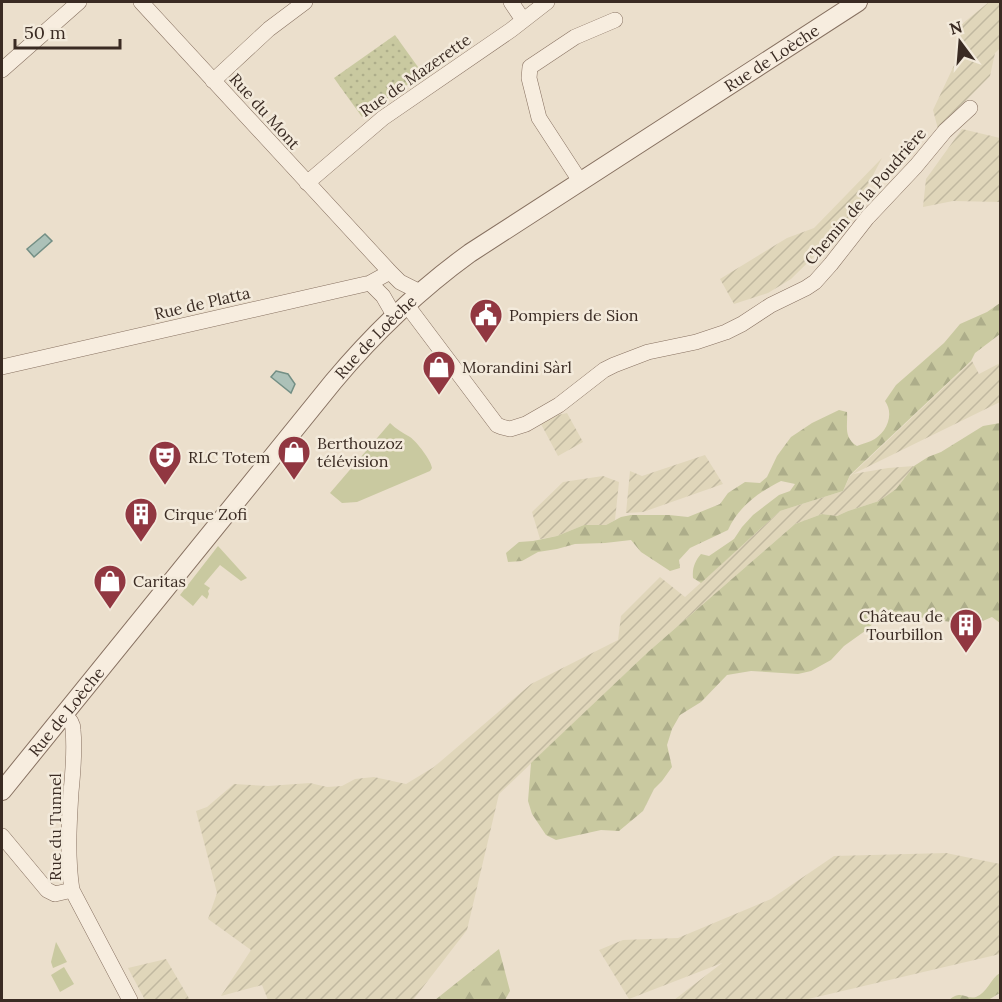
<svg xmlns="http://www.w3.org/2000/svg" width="1002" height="1002" font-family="Lora,serif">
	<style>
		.farmland { fill: url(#farmland-furrows) }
		.grass { fill: #c9c9a0 }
		.forest { fill: url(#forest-firs) }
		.park { fill: url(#park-dots) }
		.water { fill: #acc1b8; stroke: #738f85; stroke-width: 1.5 }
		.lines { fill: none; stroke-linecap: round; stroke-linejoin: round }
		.minor-casing { stroke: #877161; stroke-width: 16 }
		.tertiary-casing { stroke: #877161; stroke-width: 20 }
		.minor { stroke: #f7eddf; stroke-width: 15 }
		.tertiary { stroke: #f7eddf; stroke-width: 18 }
		.labels { text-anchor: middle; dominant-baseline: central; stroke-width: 5; stroke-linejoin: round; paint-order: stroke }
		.street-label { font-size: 16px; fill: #3a2b23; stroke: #f3eadb }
		.poi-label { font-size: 16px; fill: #3a2b23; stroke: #f3eadb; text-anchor: start }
	</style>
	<defs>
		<pattern id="farmland-furrows" width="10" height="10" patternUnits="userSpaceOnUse" patternTransform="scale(1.5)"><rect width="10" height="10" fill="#e0d6ba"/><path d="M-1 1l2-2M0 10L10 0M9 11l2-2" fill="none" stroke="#c1b8a0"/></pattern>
		<pattern id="forest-firs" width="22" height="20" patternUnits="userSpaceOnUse" patternTransform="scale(1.5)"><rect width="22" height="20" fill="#c9c9a0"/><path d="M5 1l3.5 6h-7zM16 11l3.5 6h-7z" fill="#adad8a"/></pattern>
		<pattern id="park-dots" width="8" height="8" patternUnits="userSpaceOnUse" patternTransform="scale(1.5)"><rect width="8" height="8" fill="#c9c9a0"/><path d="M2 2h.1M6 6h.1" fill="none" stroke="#adad8a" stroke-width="1.8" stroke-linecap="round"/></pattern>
	</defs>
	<rect width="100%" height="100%" fill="#ebdfcc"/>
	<path class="farmland" d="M989 2H1000V48L995 53 990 76 938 129 933 110 958 57 962 24Z
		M962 129 1000 138V202L953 201 923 207 926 179Z
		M882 158 862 196 853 218 791 279 768 293 734 304 720 279 787 238 814 228Z
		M972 361 979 374 1000 363V402L853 474 888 468 914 466 896 489 879 501 848 511 837 516 822 514 795 524 648 652 499 794 467 930 413 1000H268L262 985 221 996 251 950 208 919 217 893 196 811 207 807 234 784 268 786 310 783 327 787 342 786 355 779 374 777 406 784 434 767 531 684 618 640 621 616 660 577 685 597 780 511 843 491 850 476Z
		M567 413 583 442 558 456 541 424 558 415Z
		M705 455 723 484 643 512 626 513 630 471 642 476Z
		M603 476 619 482 615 520 606 525H584L557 536 540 539 532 512 563 482Z
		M946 853 1000 864V954L804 1000H674L722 963 629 999 599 950 623 940 678 938 771 899 834 856Z
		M166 959 190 1000H145L128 968Z"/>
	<path class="grass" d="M390 423C396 429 403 433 410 437 417 442 431 460 432 468L430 471 357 502 342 503 330 493Z
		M218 546 247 578 241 581 220 565 204 584 210 588 208 591 209 594 207 599 202 595 193 606 180 595Z
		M56 942 67 962 53 968 51 962Z
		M64 967 74 984 60 992 51 975Z"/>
	<path class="forest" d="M1000 303V334L975 353 971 361 850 475 843 491 780 511 701 583 693 578C692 568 695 561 701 554L709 556 734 539 742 527 753 515 779 495 790 491 795 484 781 481C759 492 738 507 728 530L690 548 679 560 680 568 670 571 641 552 631 540 605 543 575 544 557 549 538 552 522 561 508 562 506 553 519 542 533 541 557 536 584 525H606L621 517 631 515H669L688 517 720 504 728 493 745 482 760 483 767 477 777 456 791 437 812 423 839 410 847 412C848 426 843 437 857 446 861 444 867 443 871 441 886 434 895 415 885 401L896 385 944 343 960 324 987 312Z
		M1000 423V623L992 617 971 626 960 623 927 619 907 613 890 614 877 620 865 631 844 646 831 660 811 671 798 674 751 671 727 675 701 702 680 715 672 729 667 745 672 767 662 781 654 789 643 811 619 831 601 830 556 840 546 835 532 814 528 801 531 763 648 652 795 524 822 514 837 516 848 511 879 501 896 489 914 466 928 457 941 452 983 426Z
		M499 949 510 991 505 1000H435Z
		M1000 973V993L988 1000H949C962 989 966 1000 976 997 987 993 991 978 1000 973Z"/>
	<path class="park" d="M395 35 423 74 362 117 334 78Z"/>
	<path class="water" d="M45 234 52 241 34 257 27 249Z
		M276 371 288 374 295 384 291 393 271 377Z"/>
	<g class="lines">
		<g class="minor-casing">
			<path id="minor" d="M141 2 390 272 400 282 420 292
				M511 2 523 20
				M2 70 79 2
				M213 81 269 29 305 2
				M580 181 539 118 529 78 530 67 575 37 615 20
				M307 183 383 118 511 30 547 2
				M370 283 383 296 394 315
				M406 304 497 425 502 427 510 429 526 424 559 405 604 370 614 365 648 352 696 342 726 332 742 324 771 305 806 288 815 282 831 264 867 218 916 166 945 131 970 108
				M2 367 370 283 390 272
				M64 715C70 719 73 724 73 730 75 750 73 772 71 792 69 824 67 858 72 890L130 1000
				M2 836 47 890 55 894 72 890"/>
		</g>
		<g class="tertiary-casing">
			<g id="tertiary">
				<path id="s1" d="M2 791 333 382C374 333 419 290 470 253L858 2"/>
			</g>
		</g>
		<use href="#minor" class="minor"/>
		<use href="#tertiary" class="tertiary"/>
	</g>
	<defs>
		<g id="civic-pin" transform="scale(1.725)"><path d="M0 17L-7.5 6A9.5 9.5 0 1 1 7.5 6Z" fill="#913741" stroke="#f3eadb"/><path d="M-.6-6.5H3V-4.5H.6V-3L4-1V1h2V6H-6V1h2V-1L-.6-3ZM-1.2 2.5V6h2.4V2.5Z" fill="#fff"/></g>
		<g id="shop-pin" transform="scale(1.725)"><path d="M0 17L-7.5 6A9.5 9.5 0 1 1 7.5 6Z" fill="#913741" stroke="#f3eadb"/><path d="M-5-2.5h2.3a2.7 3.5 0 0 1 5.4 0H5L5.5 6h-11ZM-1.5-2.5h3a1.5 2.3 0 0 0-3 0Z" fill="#fff"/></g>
		<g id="theatre-pin" transform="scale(1.725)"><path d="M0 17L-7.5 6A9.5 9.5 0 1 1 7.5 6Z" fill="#913741" stroke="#f3eadb"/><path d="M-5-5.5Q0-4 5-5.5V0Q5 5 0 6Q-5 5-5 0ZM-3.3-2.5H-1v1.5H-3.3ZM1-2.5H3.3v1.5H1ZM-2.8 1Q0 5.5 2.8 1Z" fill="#fff"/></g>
		<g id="building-pin" transform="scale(1.725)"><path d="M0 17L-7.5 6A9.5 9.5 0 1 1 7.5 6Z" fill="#913741" stroke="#f3eadb"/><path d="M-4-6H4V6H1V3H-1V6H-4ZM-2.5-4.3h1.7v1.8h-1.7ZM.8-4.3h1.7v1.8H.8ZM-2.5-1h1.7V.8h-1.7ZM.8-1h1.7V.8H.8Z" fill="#fff"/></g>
	</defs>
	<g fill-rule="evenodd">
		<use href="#civic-pin" x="486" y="315"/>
		<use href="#shop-pin" x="439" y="367"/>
		<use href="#shop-pin" x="294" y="452"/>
		<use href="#theatre-pin" x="165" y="457"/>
		<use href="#building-pin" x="141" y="514"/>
		<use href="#shop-pin" x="110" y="581"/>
		<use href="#building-pin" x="966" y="625"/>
	</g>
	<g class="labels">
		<g class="street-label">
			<text stroke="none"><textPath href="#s1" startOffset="1074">Rue de Loèche</textPath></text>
			<text transform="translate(415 75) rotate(-35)">Rue de Mazerette</text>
			<text transform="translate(265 111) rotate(48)">Rue du Mont</text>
			<text transform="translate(865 196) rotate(-49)">Chemin de la Poudrière</text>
			<text transform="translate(202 303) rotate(-13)">Rue de Platta</text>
			<text stroke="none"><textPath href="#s1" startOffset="588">Rue de Loèche</textPath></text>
			<text stroke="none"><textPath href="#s1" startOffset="102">Rue de Loèche</textPath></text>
			<text transform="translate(55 827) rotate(-90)">Rue du Tunnel</text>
		</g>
		<g class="poi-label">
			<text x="509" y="315">Pompiers de Sion</text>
			<text x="462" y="367">Morandini Sàrl</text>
			<text x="317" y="443">Berthouzoz<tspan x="317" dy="18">télévision</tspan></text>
			<text x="188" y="457">RLC Totem</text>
			<text x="164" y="514">Cirque Zofi</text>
			<text x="133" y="581">Caritas</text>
			<text x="943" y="616" text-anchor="end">Château de<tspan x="943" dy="18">Tourbillon</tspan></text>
		</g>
	</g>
	<rect width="1002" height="1002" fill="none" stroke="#3a2b23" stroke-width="6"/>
	<g transform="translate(960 42) rotate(344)" stroke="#f3eadb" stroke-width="4.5" paint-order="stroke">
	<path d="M0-4.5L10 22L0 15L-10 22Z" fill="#3a2b23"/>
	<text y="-9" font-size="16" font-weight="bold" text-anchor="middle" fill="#3a2b23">N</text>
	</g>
	<path d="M15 39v9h105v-9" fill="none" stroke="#3a2b23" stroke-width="3"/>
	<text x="24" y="39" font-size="18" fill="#3a2b23" stroke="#f3eadb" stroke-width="4.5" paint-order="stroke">50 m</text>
</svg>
